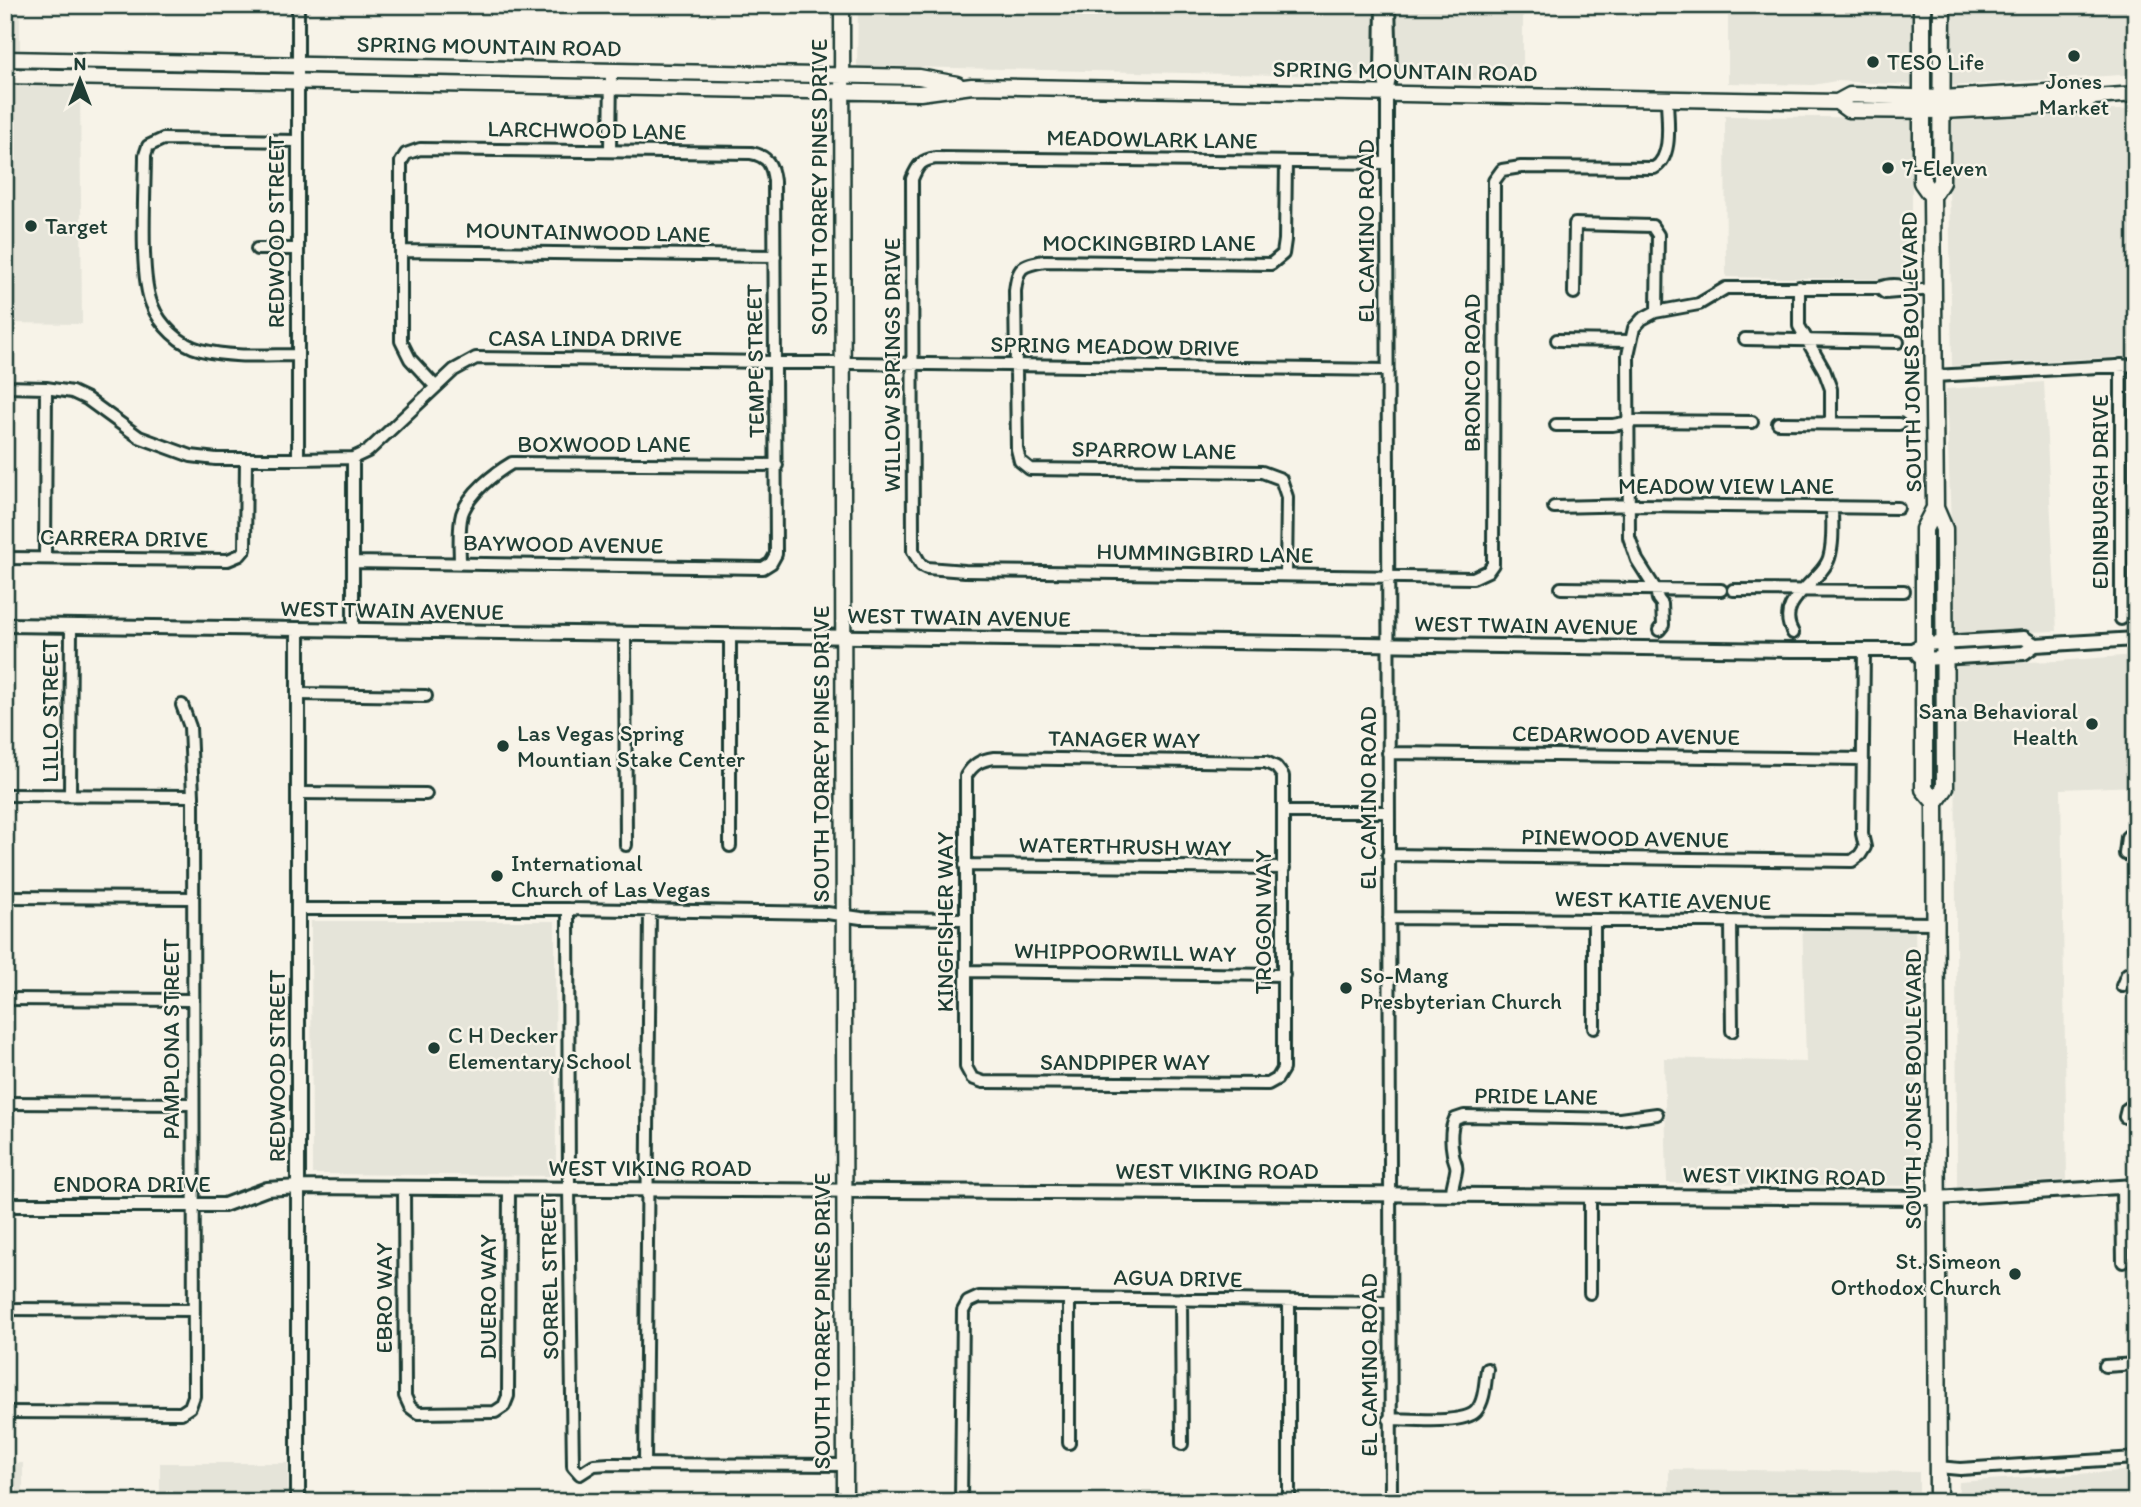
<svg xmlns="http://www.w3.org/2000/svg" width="2141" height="1507" font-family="Itim,sans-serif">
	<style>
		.built { fill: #e5e4d9 }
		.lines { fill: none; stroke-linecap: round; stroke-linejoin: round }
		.minor-casing { stroke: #1f3d34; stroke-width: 16 }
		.tertiary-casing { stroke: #1f3d34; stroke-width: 18 }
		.secondary-casing { stroke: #1f3d34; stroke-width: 19 }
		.primary-casing { stroke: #1f3d34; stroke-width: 21 }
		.minor { stroke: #f7f3e8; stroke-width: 10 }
		.tertiary { stroke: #f7f3e8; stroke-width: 12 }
		.secondary { stroke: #f7f3e8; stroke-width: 14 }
		.primary { stroke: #f7f3e8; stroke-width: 16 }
		.poi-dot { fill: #1f3d34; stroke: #f7f3e8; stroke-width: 2.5 }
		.labels { text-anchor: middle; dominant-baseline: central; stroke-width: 5; stroke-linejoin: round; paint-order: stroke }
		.street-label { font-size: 23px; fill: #1f3d34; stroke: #f7f3e8 }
		.poi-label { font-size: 23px; fill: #1f3d34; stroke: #f7f3e8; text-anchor: start }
	</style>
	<rect width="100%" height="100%" fill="#f7f3e8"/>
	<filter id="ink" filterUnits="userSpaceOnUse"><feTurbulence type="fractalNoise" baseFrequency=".0143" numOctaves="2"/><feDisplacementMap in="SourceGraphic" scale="14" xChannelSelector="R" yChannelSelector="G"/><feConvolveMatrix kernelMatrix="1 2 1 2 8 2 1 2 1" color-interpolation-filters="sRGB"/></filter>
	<g filter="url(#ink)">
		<path class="built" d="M5 5H20V50H5Z
			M858 5H1523V80L857 66Z
			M1728 5H1911L1912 85 1836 81 1813 85 1728 83Z
			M1950 5H2136V74L1950 86Z
			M5 82 80 83 82 324 5 323Z
			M2136 109V356L1952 366 1948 119Z
			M1725 116 1912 118V280L1726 277Z
			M2044 382 2057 631 1955 635 1946 389Z
			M2136 655V786L2061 789 2067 1180 1957 1187 1955 664 2057 661Z
			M1915 914 1918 1186 1667 1183 1664 1058 1806 1062 1802 915Z
			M311 921H555L556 1176 312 1174Z
			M5 1463H23V1502H5Z
			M160 1463H288V1502H160Z
			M1669 1469 1919 1472V1502H1669Z
			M2136 1470V1502H1958L1959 1482Z"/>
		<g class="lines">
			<g class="minor-casing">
				<path id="minor" d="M1382 5 1381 72 1386 88
					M1389 5 1391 72 1387 94V163L1391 1502
					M297 141 163 139 148 146 145 155C145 190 139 276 152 305 160 325 180 345 201 350 232 358 266 355 297 355
					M610 151 611 71
					M1286 162 1285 240 1283 254 1271 264 1045 261C1021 265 1018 267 1015 291L1017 449 1020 461 1030 469 1262 472 1281 479 1287 497 1286 575
					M1387 163 936 158C921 160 918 165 912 179L913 551 921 565 927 568 965 571 1473 578 1488 571 1493 564 1494 181 1502 170 1521 167 1654 168C1674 157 1667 118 1667 99
					M257 249H297
					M401 251 775 256
					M1799 287V326L1824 370 1831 389V423
					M1879 288 1885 293 1933 289
					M1574 293 1575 224 1652 226 1658 235 1657 311
					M1745 339 1898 342
					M1557 340 1630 341
					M1934 376 2136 365
					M5 387 46 388 72 392 87 399 139 437 191 456 216 459H298L353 458 368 451 454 370 476 358 1388 370
					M1778 423 1899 424
					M1556 425H1613L1635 421 1752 422
					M298 459V5
					M1554 507 1639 505 1898 508
					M5 558 228 560 240 555 245 549 246 459
					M45 558 46 388
					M353 562 763 568 771 563 776 554 774 181C772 165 768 156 751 153L420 149 406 154 401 162V341L410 359 436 387
					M460 564C460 548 458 529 462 514 469 493 495 473 512 463L777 465
					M1561 588 1721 590
					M1733 590 1904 591
					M2121 619V365
					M353 630V458
					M1659 630 1663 625 1662 604 1658 599 1656 590 1637 560 1629 537 1628 355 1634 328 1642 319 1655 312 1699 304 1726 288H1879C1889 284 1898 283 1908 289
					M1793 633C1773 600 1821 583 1829 558 1834 542 1832 524 1832 507
					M625 634 626 845
					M730 635V846
					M298 694 426 696
					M1388 753 1863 759
					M994 758 1266 762 1276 767 1283 776V1069L1277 1079 1268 1084 983 1082 972 1078 966 1067V776C973 764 981 760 994 758Z
					M298 793 426 794
					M5 795 193 796
					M70 795 71 626
					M1283 812H1388
					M2125 854 2127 837 2136 831
					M1388 855 1852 861 1860 855 1865 847 1862 834 1864 650
					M965 865 1284 868
					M5 897 192 898
					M298 909H568L827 913 861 918 965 919
					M568 909 569 1188 573 1466 580 1474 594 1465 609 1464 845 1465
					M1389 918 1935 923
					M1594 920V1028
					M1731 922 1732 1031
					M966 971 1284 975
					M2122 986 2127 974 2136 969
					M5 999 192 1000
					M5 1103 193 1104
					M2125 1117 2127 1109 2136 1104
					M404 1187 405 1396 410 1407 418 1413 495 1412 504 1406 508 1396 509 1188
					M2122 1187 2123 1262
					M1452 1193C1452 1184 1455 1179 1456 1171 1458 1164 1453 1160 1453 1154 1451 1143 1450 1129 1455 1119L1464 1116 1620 1119 1657 1114
					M1590 1195V1293
					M1069 1298V1443
					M1181 1299 1182 1444
					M1289 1301V1502
					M5 1309 194 1310
					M2105 1366 2136 1364
					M5 1412 181 1413 190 1407 194 1396 193 796 190 727 182 705
					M1389 1419C1409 1419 1463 1425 1476 1411 1485 1401 1485 1382 1487 1369
					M645 1464 650 910
					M1938 1467 1960 1469 2136 1458
					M961 1502 963 1311 968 1302 979 1297 1389 1302"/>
			</g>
			<g class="tertiary-casing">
				<path id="tertiary" d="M5 625 1793 650H1912L1924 644 2024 638 2035 645 2136 639
					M1918 655 1924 659 2024 653 2035 645
					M5 1205H224L267 1189 298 1187 1936 1198 2136 1186
					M298 1502V629"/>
			</g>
			<g class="secondary-casing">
				<path id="secondary" d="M842 5 845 1502
					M5 59 919 77 957 84
					M5 76 920 93 972 86 1837 102 1850 95 1942 98 2081 90 2094 97
					M1837 102 1848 110 1942 111 2082 104 2094 97 2136 94"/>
			</g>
			<g class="primary-casing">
				<path id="primary" d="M1922 5V182L1932 196
					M1935 802 1924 789V529L1935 508
					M1938 1502 1935 802 1945 788 1944 529 1935 508 1932 196 1941 182 1942 5"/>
			</g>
			<use href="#minor" class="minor"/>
			<use href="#tertiary" class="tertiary"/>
			<use href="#secondary" class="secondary"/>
			<use href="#primary" class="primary"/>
		</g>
	</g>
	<g class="poi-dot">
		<circle cx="2074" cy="56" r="7"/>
		<circle cx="1873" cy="62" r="7"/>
		<circle cx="1888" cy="168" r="7"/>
		<circle cx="31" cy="226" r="7"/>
		<circle cx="2092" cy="724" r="7"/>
		<circle cx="503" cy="746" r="7"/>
		<circle cx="497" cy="876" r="7"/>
		<circle cx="1346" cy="988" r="7"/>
		<circle cx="434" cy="1048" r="7"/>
		<circle cx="2015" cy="1274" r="7"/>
	</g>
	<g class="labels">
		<g class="street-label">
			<text transform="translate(489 46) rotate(1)">SPRING MOUNTAIN ROAD</text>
			<text transform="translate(1405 71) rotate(1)">SPRING MOUNTAIN ROAD</text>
			<text transform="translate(587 130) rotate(1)">LARCHWOOD LANE</text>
			<text transform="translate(1152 139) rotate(1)">MEADOWLARK LANE</text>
			<text transform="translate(819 187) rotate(-90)">SOUTH TORREY PINES DRIVE</text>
			<text transform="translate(1366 231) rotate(-90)">EL CAMINO ROAD</text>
			<text transform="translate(276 232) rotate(-90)">REDWOOD STREET</text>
			<text transform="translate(588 232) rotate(1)">MOUNTAINWOOD LANE</text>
			<text x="1149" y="243">MOCKINGBIRD LANE</text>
			<text x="585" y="338">CASA LINDA DRIVE</text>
			<text transform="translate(1115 346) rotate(1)">SPRING MEADOW DRIVE</text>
			<text transform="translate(1911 352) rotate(-91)">SOUTH JONES BOULEVARD</text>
			<text transform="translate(755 361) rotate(-91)">TEMPE STREET</text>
			<text transform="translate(892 365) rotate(-90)">WILLOW SPRINGS DRIVE</text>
			<text transform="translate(1472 373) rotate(-90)">BRONCO ROAD</text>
			<text x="604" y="444">BOXWOOD LANE</text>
			<text transform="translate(1154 450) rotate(1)">SPARROW LANE</text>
			<text x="1726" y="486">MEADOW VIEW LANE</text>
			<text transform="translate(2100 492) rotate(-90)">EDINBURGH DRIVE</text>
			<text transform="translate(124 538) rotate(1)">CARRERA DRIVE</text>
			<text transform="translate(563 544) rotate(1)">BAYWOOD AVENUE</text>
			<text transform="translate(1205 553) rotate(1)">HUMMINGBIRD LANE</text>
			<text transform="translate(392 610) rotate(1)">WEST TWAIN AVENUE</text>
			<text transform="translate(959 617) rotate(1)">WEST TWAIN AVENUE</text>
			<text transform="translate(1526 625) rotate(1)">WEST TWAIN AVENUE</text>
			<text transform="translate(50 711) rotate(-90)">LILLO STREET</text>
			<text transform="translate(1626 735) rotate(1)">CEDARWOOD AVENUE</text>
			<text transform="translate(1124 739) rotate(1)">TANAGER WAY</text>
			<text transform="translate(821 754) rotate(-90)">SOUTH TORREY PINES DRIVE</text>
			<text transform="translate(1368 798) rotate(-90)">EL CAMINO ROAD</text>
			<text transform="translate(1625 838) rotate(1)">PINEWOOD AVENUE</text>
			<text transform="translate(1125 846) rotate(1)">WATERTHRUSH WAY</text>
			<text transform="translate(1663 900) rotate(1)">WEST KATIE AVENUE</text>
			<text transform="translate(945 922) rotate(-90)">KINGFISHER WAY</text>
			<text transform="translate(1263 922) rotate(-90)">TROGON WAY</text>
			<text transform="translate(1125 952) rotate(1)">WHIPPOORWILL WAY</text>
			<text transform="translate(171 1039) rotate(-90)">PAMPLONA STREET</text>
			<text x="1125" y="1062">SANDPIPER WAY</text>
			<text transform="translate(277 1066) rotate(-90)">REDWOOD STREET</text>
			<text transform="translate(1913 1089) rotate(-90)">SOUTH JONES BOULEVARD</text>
			<text transform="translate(1536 1096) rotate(1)">PRIDE LANE</text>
			<text x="650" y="1168">WEST VIKING ROAD</text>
			<text x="1217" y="1171">WEST VIKING ROAD</text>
			<text transform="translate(1784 1176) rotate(1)">WEST VIKING ROAD</text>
			<text x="132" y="1184">ENDORA DRIVE</text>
			<text transform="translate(549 1277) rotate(-91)">SORREL STREET</text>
			<text transform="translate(1178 1278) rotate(1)">AGUA DRIVE</text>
			<text transform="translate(488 1297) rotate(-90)">DUERO WAY</text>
			<text transform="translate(384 1298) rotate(-90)">EBRO WAY</text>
			<text transform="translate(822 1321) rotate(-90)">SOUTH TORREY PINES DRIVE</text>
			<text transform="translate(1369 1365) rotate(-90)">EL CAMINO ROAD</text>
		</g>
		<g class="poi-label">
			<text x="1887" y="62">TESO Life</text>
			<text x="2074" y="81" text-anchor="middle">Jones<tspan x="2074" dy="26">Market</tspan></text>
			<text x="1902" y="168">7-Eleven</text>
			<text x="45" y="226">Target</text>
			<text x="2078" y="711" text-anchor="end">Sana Behavioral<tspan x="2078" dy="26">Health</tspan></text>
			<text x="517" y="733">Las Vegas Spring<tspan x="517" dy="26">Mountian Stake Center</tspan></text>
			<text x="511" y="863">International<tspan x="511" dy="26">Church of Las Vegas</tspan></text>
			<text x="1360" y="975">So-Mang<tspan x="1360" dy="26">Presbyterian Church</tspan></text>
			<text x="448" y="1035">C H Decker<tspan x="448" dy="26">Elementary School</tspan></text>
			<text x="2001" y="1261" text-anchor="end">St. Simeon<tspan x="2001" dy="26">Orthodox Church</tspan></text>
		</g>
	</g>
	<rect width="2141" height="1507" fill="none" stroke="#f7f3e8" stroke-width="28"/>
	<rect x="14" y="14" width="2113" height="1479" fill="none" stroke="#1f3d34" stroke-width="2.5" filter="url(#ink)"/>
	<g transform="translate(80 80)" stroke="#f7f3e8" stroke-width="5" paint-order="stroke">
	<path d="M0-5L12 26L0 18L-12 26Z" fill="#1f3d34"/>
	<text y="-10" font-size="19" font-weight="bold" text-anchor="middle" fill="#1f3d34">N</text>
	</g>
</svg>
